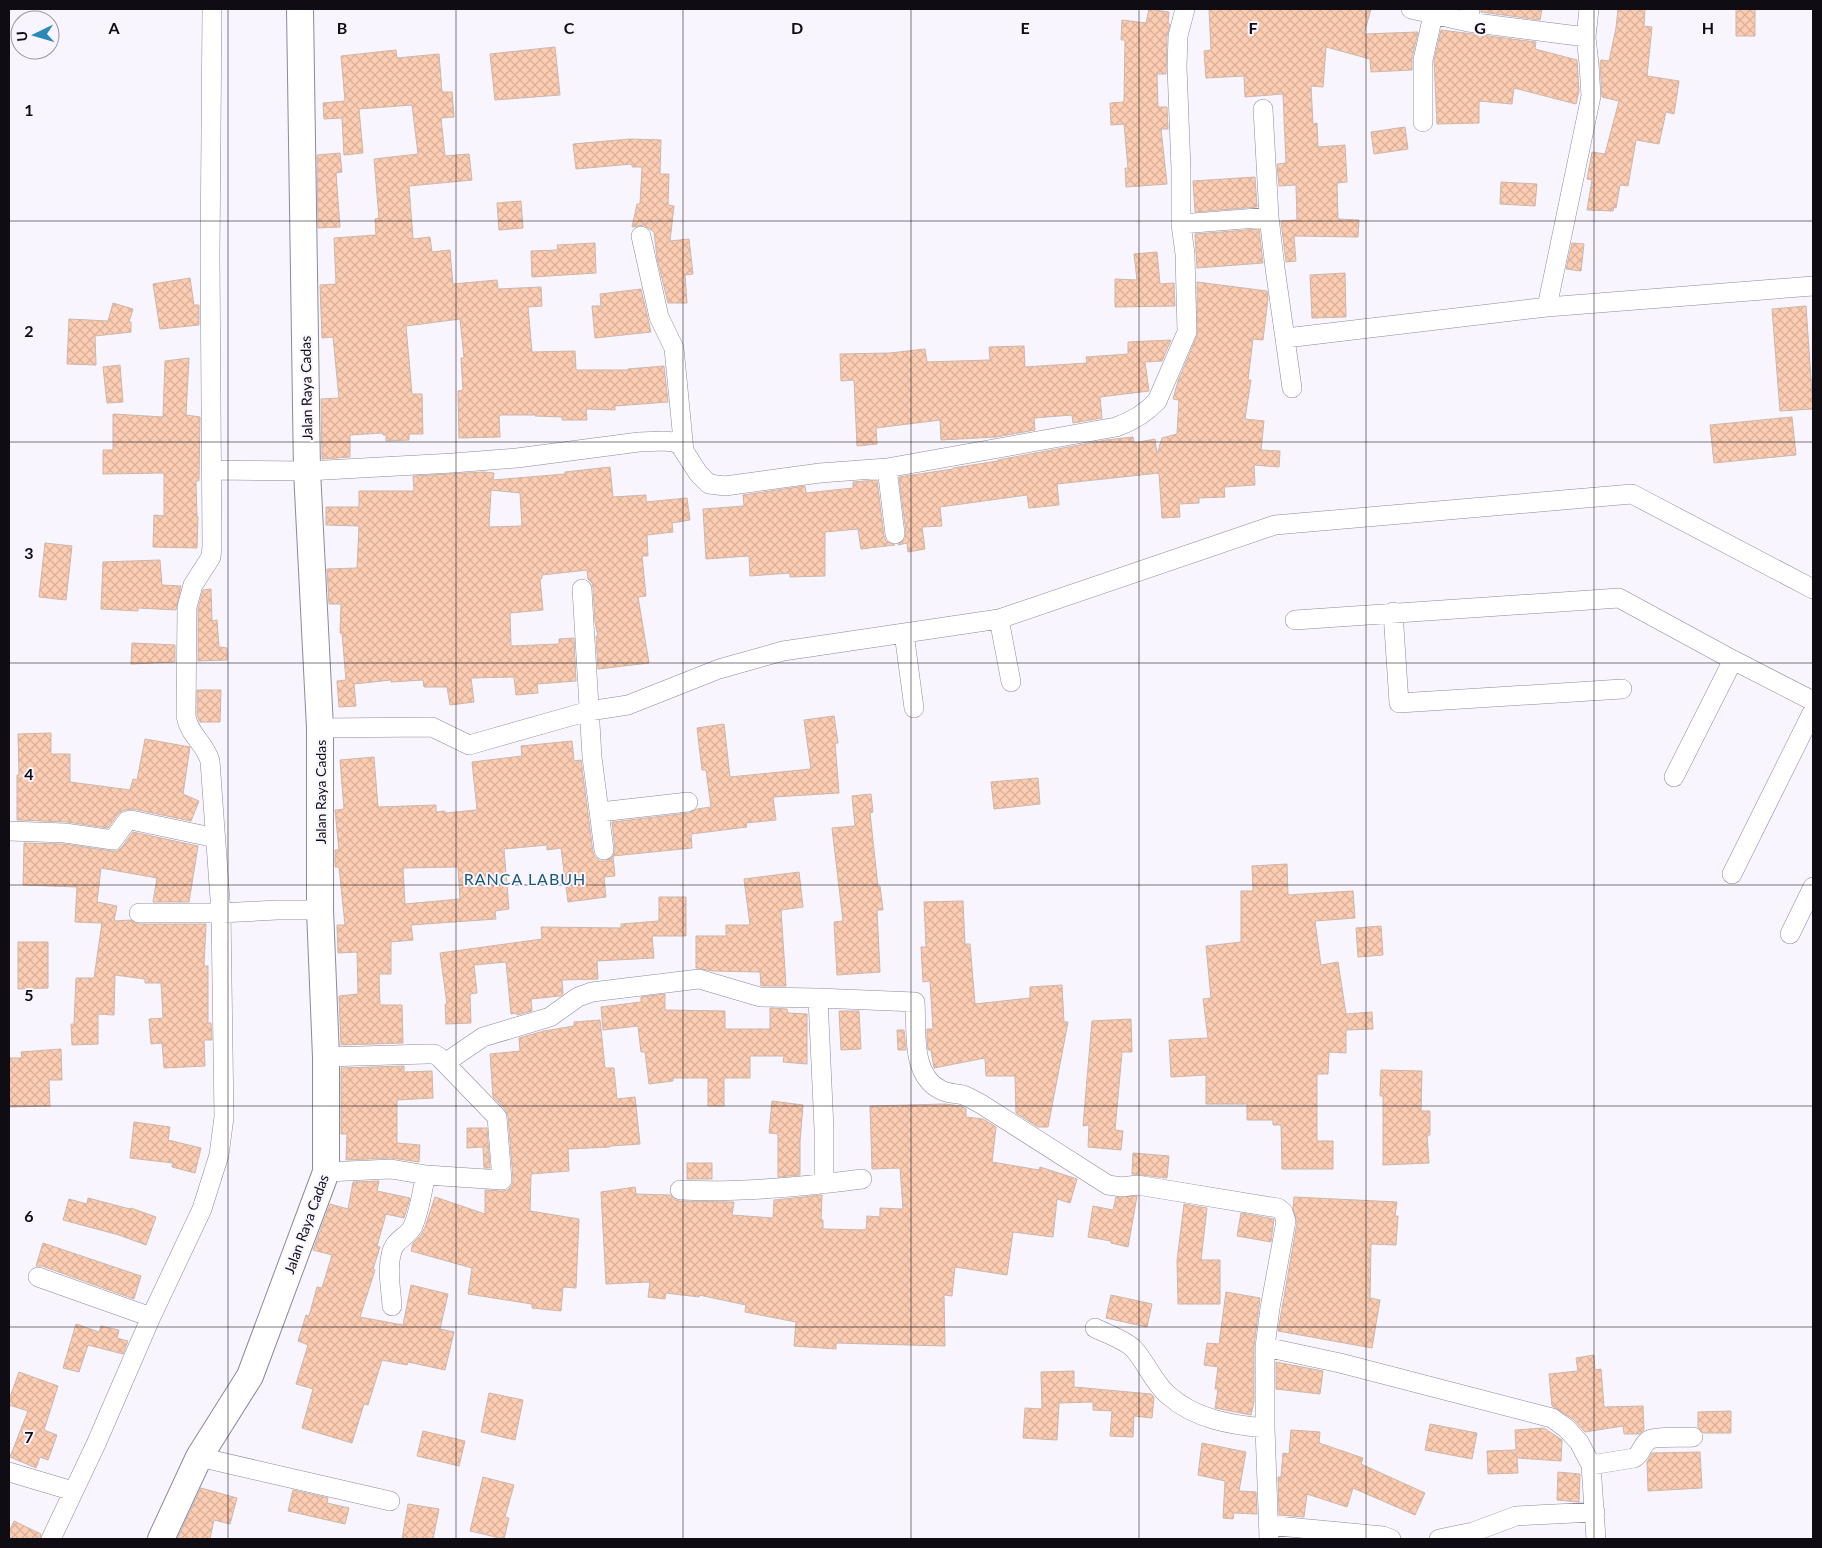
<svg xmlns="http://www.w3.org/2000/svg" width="1822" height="1548" font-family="Lato,sans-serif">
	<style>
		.building { fill: url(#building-cross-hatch); stroke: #ccb7ac; fill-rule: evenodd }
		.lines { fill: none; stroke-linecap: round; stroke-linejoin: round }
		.street-casing { stroke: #8e889b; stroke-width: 20 }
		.secondary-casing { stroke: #8e889b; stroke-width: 28 }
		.street { stroke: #fff; stroke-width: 19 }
		.secondary { stroke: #fff; stroke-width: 26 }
		.grid { fill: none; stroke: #0f0c13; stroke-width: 1; stroke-opacity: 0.55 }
		.labels { text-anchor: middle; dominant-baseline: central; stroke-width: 4; stroke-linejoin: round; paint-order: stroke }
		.street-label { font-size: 14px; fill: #0f0c13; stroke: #f8f5fe }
		.quarter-label { font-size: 16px; letter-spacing: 1px; fill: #185b78; stroke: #f8f5fe }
		.grid-label { font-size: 16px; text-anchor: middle; font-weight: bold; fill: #0f0c13; stroke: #f8f5fe; stroke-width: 4; stroke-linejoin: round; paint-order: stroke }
	</style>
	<defs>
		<pattern id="building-cross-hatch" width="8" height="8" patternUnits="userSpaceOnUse" patternTransform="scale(1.25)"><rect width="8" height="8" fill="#fdcdb3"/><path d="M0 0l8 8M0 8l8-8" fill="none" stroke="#d8af99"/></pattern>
	</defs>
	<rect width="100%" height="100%" fill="#f8f5fe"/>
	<path class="building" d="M1149 9 1169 12 1168 24H1170L1167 36 1166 74H1157L1158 107H1167L1168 129H1161L1167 184 1126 187 1125 168H1128L1124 124 1111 125 1110 103 1124 102 1125 40H1121L1122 20 1146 23Z
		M1209 9H1371L1364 34 1418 32 1412 58V70L1371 72 1370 59 1326 47 1323 87 1311 86 1313 124 1317 123 1318 147 1345 145 1347 182 1337 183 1338 219 1359 220 1358 237 1294 236 1296 261 1286 262 1281 221 1297 220 1296 185 1279 186 1277 164 1286 163 1283 94 1245 97 1244 76 1206 78 1204 51 1211 50Z
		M1481 9H1542L1540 20 1481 12Z
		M1618 9H1645L1644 26 1652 27 1647 76 1679 81 1674 114 1666 112 1659 144 1636 140 1628 186 1620 185 1616 208 1614 207 1613 211 1587 210 1592 180 1587 179 1592 152 1605 154 1619 101 1602 97 1600 63 1601 60 1609 61 1616 28Z
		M1736 9H1755V36H1736Z
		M1441 30 1536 42 1535 49 1577 60 1579 91 1576 104 1514 88 1512 104 1479 101V123L1437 124 1434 61Z
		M555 47 560 95 495 100 490 54Z
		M396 50 397 58 439 54 442 92H452L454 117 441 118 445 156 469 154 472 180 409 186 413 239 430 237 432 252 450 250 453 284 497 280 498 289 541 287 542 306 528 307 532 352 575 351 576 370H628V369L664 366 668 402 615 406V410L586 409 587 420H562V417L535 416 536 415H499L500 437 459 438 458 391 463 390 461 358H464L460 319 406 326 412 394H422L423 434H409V440L386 441V435H383V433L350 435V457L322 459 321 399 339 398 333 337 322 338 320 285 336 284 334 238 376 235 375 219 379 218 374 159 418 154 412 105 359 109 363 153 344 155 342 118 324 119 323 103 345 101 341 56Z
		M1405 127 1408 149 1374 154 1371 132Z
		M630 139 661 140 660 174H669L668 205 674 206 670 241 689 239 693 274 685 275 687 303H668L657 258 654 232 644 225 632 227 637 204H640L642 167H632V164L576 169 573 144Z
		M340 153 342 172 336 173 340 227 318 228 317 155Z
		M1255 177 1257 207 1195 212 1193 181Z
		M1501 182 1537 184 1535 206 1500 204Z
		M521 201 523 228 499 230 497 203Z
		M1259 229 1263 263 1197 268 1195 234Z
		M595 243 596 273 532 277 531 251 558 250 557 245Z
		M1572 243 1584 244 1581 271 1566 269Z
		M1157 252 1160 284 1174 283 1175 306 1115 307V279L1137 280 1134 254Z
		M1345 273 1346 317 1312 318 1310 275Z
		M190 278 194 305H199V325L160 329 153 284Z
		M1197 282 1267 291 1268 298 1263 340 1253 339 1248 380H1251L1245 419 1264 421 1261 450 1280 451 1279 467 1254 465 1255 485 1224 487 1225 497 1199 498V503L1179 504 1180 517 1162 518 1159 473 1057 484 1059 505 1029 508 1027 495 940 507 942 526 922 527 925 549 908 552 907 543 898 545 905 539 906 533 899 477 953 469V468L998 461V460L1106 440 1133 437 1134 443 1155 439 1157 454 1162 438 1177 434 1179 400 1173 399 1178 381 1197 336Z
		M641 289 651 332 595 338 592 306H601L600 294Z
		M113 303 133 309 129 322H131V332L95 336 96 365 67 364 69 319 108 321Z
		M1806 306 1813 409 1780 411 1772 309Z
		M1171 340 1162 361 1145 362 1149 391 1100 397 1102 418 1073 423 1072 415 1034 418 1035 430 996 437 941 440 940 420 876 428 877 444 857 446 854 380 841 381 840 354 890 353 925 349 927 362 990 360 989 347 1024 346 1025 367 1087 363 1086 357 1128 354V342Z
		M189 358 186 415 200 417 199 481H196L197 517H198L197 548 153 547 154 515 164 516V473L103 474V450H113V414L163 417 165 361Z
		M120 365 123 402 107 403 103 367Z
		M1792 417 1796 455 1714 463 1710 425Z
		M610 467 613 497 646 495V502L687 498 690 520 672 523 673 532 647 535 648 556H642L646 596 638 597 649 663 598 669 596 636H598L595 622 593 588 592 583 588 579 587 570 542 575V578L540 579 543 610 510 613 511 646 559 644V639L574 638 576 681 537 684 538 693 516 695 514 677 471 678 474 702 450 705 447 687H424L423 680 391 682V680L354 684 356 706 339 707 337 681 346 680 342 633H340L341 604H329L327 569 357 568 359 526 326 525V507H359V491H414L413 476 483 472 494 473 493 480 565 474V472ZM491 490 520 493 522 526 489 527Z
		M877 480 884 536 886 541 895 545 861 549 858 529 825 532V576L790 577V573L750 576 749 556 706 559 703 509 744 506 743 495 805 486 806 493 853 488V482Z
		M45 543 72 546 66 600 39 597Z
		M160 560 162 585 181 586 176 610 138 608V611L101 609 103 562Z
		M211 589 212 621 217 620 219 647 227 648V660L198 661V609L203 590Z
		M132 643 175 645V662L131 664Z
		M197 690H221L220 722H200L197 715Z
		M834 716 838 743H835L839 793 773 797 776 820 746 823 747 827 691 834 692 848 613 856 615 849 612 822 689 813 697 809 711 807 706 770H702L697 728 724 724 730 777 811 769 804 720Z
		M51 733V754H70V782L130 790 133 779 137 780 145 739 190 747 183 794 199 801 191 821 133 809 124 810 118 814 108 828 67 822 17 820V775H19L18 734Z
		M572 741 574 761 581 760 593 852 595 857 600 861H606L613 856 615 876 604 877 606 897 568 902 561 848 547 850V845L504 849 509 909 495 911 496 919 411 925 413 940 391 942V974H379L380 1005H402L403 1043 341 1045 339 996 358 994 357 952 338 953 337 925H345L339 867H335V850H339L335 810 344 809 340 760 374 757 378 807 436 805V812L445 811V813L477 810 472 762 522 756 521 746ZM458 867 460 899 405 904 403 868Z
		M1038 778 1040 804 994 809 991 782Z
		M871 794 873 812 870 813 878 887 880 886 883 910H877L880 972 837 975 834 922 843 921 832 828 855 826 852 796Z
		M133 832 198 846 189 902H153L157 878 101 868 97 902 117 906 114 921 131 920 139 924H206L204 966H208V1023H211L212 1040H204L205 1066 164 1068 162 1043 151 1044 149 1019 163 1018 161 983H145V979L115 975 114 1015 98 1014V1044L72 1045 71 1024H74L76 978H94L102 923 75 922 77 887 23 885 24 843 64 844 112 851H117L122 847Z
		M1287 864 1288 895 1353 891 1355 918 1315 921 1321 965 1338 962 1346 1014 1372 1012 1373 1029 1346 1030V1053L1329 1052 1328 1074H1317V1141H1333V1169H1282L1281 1125H1273V1120H1247V1104H1206V1075L1171 1077 1169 1040 1208 1038 1203 999 1211 998 1206 946 1241 942V891H1253L1252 866Z
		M799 872 803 907 781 910 786 986H761L760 972 713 971 696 968V936H726V925H750L744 879Z
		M659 897H686V936H652L654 958 597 961 598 979 562 980 563 994 560 996 531 999 532 1011 517 1015V1013L511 1014 506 962 474 965 477 993 470 994 471 1023 446 1024 445 1004H447L440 953 542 939 541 927 621 928V924L659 921Z
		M963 901 965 944H970L975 1004 1030 998V987L1062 985 1064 1022H1068L1048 1127H1038L1016 1113 1015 1076H986L985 1058 934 1068 931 1050H928L927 1037V1029H933L930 981 923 982 921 947H926L924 902Z
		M1381 926 1383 955 1358 957 1356 928Z
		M18 942H48V988L18 989Z
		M665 994V1010L725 1011V1029H770V1008L787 1009 788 1013 807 1014V1064L783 1062 784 1056H750V1078H724V1106H708V1078H673V1081L649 1084 645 1052H641L638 1026 603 1030 601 1007 641 1002V997Z
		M839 1011H859L861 1049 841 1050Z
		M1131 1019 1132 1052H1122L1115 1130 1123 1131 1121 1150 1088 1147 1089 1125 1083 1126 1092 1021Z
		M600 1020 605 1068H614L617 1099 635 1097 640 1144 610 1146V1147L568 1149 569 1171 531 1174 530 1211 579 1219 576 1288 563 1287 561 1311 532 1308V1304L468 1294 472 1268 411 1251 413 1243 421 1235 425 1227 435 1197 485 1214V1190L502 1191 508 1190 512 1185 513 1179 508 1116 505 1109 493 1097 490 1054 520 1051 519 1038 544 1031 574 1026V1022Z
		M897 1030H904L906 1050H898Z
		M61 1049 62 1080H49L50 1106 9 1107V1058H22L21 1052Z
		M404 1066V1072L432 1071 433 1098 397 1100V1143L420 1145 419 1162 391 1158 346 1160 347 1134H341V1068Z
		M1381 1070 1422 1071 1421 1111H1430V1135H1427L1429 1163 1383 1165V1096H1380Z
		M772 1101 803 1105 800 1141V1175L778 1177V1134L769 1133Z
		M945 1104 961 1106 966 1109V1117L983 1119 996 1127 992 1162 1039 1170 1040 1167 1077 1179 1070 1203 1057 1199 1053 1237 1013 1232 1007 1275 955 1267 952 1296 944 1295 945 1346 836 1343V1349L794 1346 796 1322 745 1312 746 1305 699 1295V1297L666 1293 665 1299 648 1297 650 1282 606 1284 601 1192 635 1187 636 1194 670 1195 675 1200 680 1201 734 1202 732 1215 773 1218 774 1200 822 1195 821 1220H823V1229L866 1230 867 1216 880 1217V1208L903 1209 900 1168 872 1169 870 1106Z
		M134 1122 170 1127 168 1140 201 1148 195 1173 172 1167 173 1163 130 1158Z
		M467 1128H487L490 1168H484L483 1147 467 1148Z
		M1133 1153 1169 1156 1167 1178 1132 1174Z
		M687 1163H712V1179H687Z
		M379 1181 377 1191 410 1198 404 1218 386 1214 377 1246 380 1247 373 1269 375 1270 360 1317 403 1325 411 1285 448 1294 440 1329 454 1332 445 1370 408 1362 407 1365 382 1360 368 1405 364 1404 352 1443 302 1428 313 1389 296 1384 308 1345 298 1341 306 1315 309 1316 317 1287 322 1288 332 1255 313 1250 330 1204 348 1209 353 1182Z
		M1137 1196 1128 1247 1111 1243V1241L1088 1237 1093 1206 1113 1210 1116 1197Z
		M1294 1197 1397 1202 1395 1216H1398L1396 1245 1371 1244 1370 1298 1380 1300 1372 1348 1278 1331 1297 1223 1293 1208Z
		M88 1198 130 1209 131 1208 156 1217 146 1245 119 1235 63 1220 69 1199 87 1204Z
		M1184 1204 1207 1208 1201 1260H1220V1304H1178L1177 1261Z
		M1241 1213 1274 1219 1271 1242 1237 1236Z
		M43 1243 141 1276 134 1299 42 1266H36Z
		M1226 1292 1260 1298 1254 1346V1402L1251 1415 1215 1408 1218 1389H1215L1218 1367 1204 1365 1207 1343 1219 1344Z
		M1111 1295 1152 1304 1147 1327 1106 1318Z
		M76 1324 99 1332 101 1326 119 1330 117 1338 128 1341 123 1354 88 1345 79 1372 63 1368Z
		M1594 1355 1595 1370 1601 1369 1604 1407 1643 1406 1644 1430 1639 1434H1624L1623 1426 1585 1432 1573 1419 1552 1406 1549 1374 1578 1371 1576 1358Z
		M1276 1362 1323 1371 1320 1394 1276 1389Z
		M1074 1371V1387L1151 1394 1154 1397 1152 1418 1134 1416 1133 1437 1110 1436 1112 1411 1093 1410V1402L1059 1403 1057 1440 1023 1438 1025 1408 1042 1409 1041 1372Z
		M19 1372 58 1386 44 1430 57 1435 48 1460 40 1457 36 1468 10 1457 28 1411 9 1405V1400Z
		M489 1393 523 1400 515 1440 481 1432Z
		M1731 1411V1433H1703L1698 1427V1412Z
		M1430 1424 1477 1433 1472 1459 1425 1450Z
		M1544 1428 1562 1440 1561 1461 1517 1458 1518 1473 1488 1474 1487 1451 1516 1450 1515 1430Z
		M1291 1430 1320 1432 1319 1443 1363 1458 1361 1464 1425 1493 1415 1515 1353 1488 1347 1507 1307 1494 1304 1517 1279 1515 1278 1477H1281L1283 1453 1289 1454Z
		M423 1431 465 1441 459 1466 417 1456Z
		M1202 1443 1246 1452 1239 1491 1256 1492 1257 1514 1234 1513 1233 1519 1223 1518 1225 1481 1198 1475Z
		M1700 1452 1702 1488 1648 1491 1647 1462 1652 1453Z
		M1558 1472 1580 1474 1579 1502 1557 1500Z
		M483 1477 514 1485 505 1517 509 1518 504 1539 470 1531Z
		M201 1488 237 1498 230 1524 214 1520 210 1539H177Z
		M293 1490 328 1498 327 1503 349 1508 345 1524 288 1511Z
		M408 1504 439 1509 433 1539H402Z
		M14 1521 41 1534 40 1539H9V1532Z"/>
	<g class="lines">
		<g class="street-casing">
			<path id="street" d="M1411 9 1468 22 1470 9
				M1468 22 1586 37
				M1263 109 1269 217
				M1423 122V60L1433 15
				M1181 224 1269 217 1275 268 1292 388
				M641 236 659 317 674 348 684 451
				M1547 307 1813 286
				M1286 338 1547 307 1591 96 1589 64 1586 37 1589 9
				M887 468 895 534
				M211 470 307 471 453 463 517 458 639 442 663 441 674 442 680 445 698 473 709 484 725 486 820 473 887 468 1116 427C1133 421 1145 414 1157 401L1187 332 1185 254 1181 224V169L1177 67 1178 36 1185 9
				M582 589 592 757 604 850
				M1393 612 1399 703 1622 689
				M999 619 1011 682
				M1295 620 1619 598 1733 660 1813 701
				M904 633 914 708
				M320 728 432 727 469 745 589 711 628 705 719 669 783 651 999 619 1275 525 1632 494 1813 589
				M1674 777 1733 660
				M600 812 688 802
				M9 831 65 833 113 840 127 821 131 820 216 838
				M1732 874 1813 711
				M139 913H221L277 910H320
				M1790 934 1813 887
				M818 998 915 1002C917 1029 910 1075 941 1090 948 1094 956 1093 963 1095 969 1097 975 1101 981 1104L1108 1185 1122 1187 1137 1185 1278 1208 1283 1212 1286 1221 1270 1308 1265 1347V1428L1269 1539
				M326 1057 427 1054H434L439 1057 497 1117 502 1180 426 1175 391 1169 326 1172
				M445 1063 483 1037 550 1017 578 997 592 992 699 979 760 997 818 998 824 1129V1184
				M680 1190C740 1193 802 1187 862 1179
				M38 1277 151 1317
				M392 1306C391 1289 387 1271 391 1255 394 1239 405 1239 412 1228 419 1215 422 1190 426 1175
				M1095 1328C1107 1334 1123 1339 1133 1348 1146 1362 1153 1382 1168 1395 1195 1419 1231 1425 1265 1428
				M1265 1347 1340 1363 1552 1418 1566 1428 1579 1442 1591 1465 1596 1539
				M199 1457 390 1501
				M1591 1465 1634 1458C1642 1454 1641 1445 1649 1440 1656 1436 1683 1438 1693 1437
				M9 1472 73 1491
				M1268 1525 1383 1536 1391 1539
				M51 1539 96 1444 151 1317 202 1209 219 1155 224 1117 221 913 210 761C205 743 189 735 186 716L187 607 193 585 211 557 212 546 210 256 212 9
				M1439 1539 1473 1532 1516 1516 1595 1512"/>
		</g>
		<g class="secondary-casing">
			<path id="secondary" d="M161 1539 199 1457 250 1376 326 1172V1057L320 910V728L307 471 300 9"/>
		</g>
		<use href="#street" class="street"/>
		<use href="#secondary" class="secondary"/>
	</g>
	<path class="grid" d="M228 9V1539M456 9V1539M683 9V1539M911 9V1539M1139 9V1539M1366 9V1539M1594 9V1539M9 221H1813M9 442H1813M9 663H1813M9 885H1813M9 1106H1813M9 1327H1813"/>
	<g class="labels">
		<g class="street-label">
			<text transform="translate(306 388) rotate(-91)">Jalan Raya Cadas</text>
			<text transform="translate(320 792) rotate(-90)">Jalan Raya Cadas</text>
			<text transform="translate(306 1224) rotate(-70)">Jalan Raya Cadas</text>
		</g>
		<g class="quarter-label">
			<text x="525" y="878">RANCA LABUH</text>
		</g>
	</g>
	<g class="grid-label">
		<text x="114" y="34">A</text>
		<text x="342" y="34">B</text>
		<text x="569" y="34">C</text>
		<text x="797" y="34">D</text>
		<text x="1025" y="34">E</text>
		<text x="1253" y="34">F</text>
		<text x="1480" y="34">G</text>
		<text x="1708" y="34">H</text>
		<text x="29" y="116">1</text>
		<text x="29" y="337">2</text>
		<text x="29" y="559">3</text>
		<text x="29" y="780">4</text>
		<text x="29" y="1001">5</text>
		<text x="29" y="1222">6</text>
		<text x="29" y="1443">7</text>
	</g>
	<rect width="1822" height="1548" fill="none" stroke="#0f0c13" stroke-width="20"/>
	<g transform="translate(35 35) rotate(265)"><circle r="24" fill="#f8f5fe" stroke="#9b98a0"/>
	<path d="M0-4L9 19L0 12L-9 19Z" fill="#298ab5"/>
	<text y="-8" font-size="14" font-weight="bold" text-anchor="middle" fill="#0f0c13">U</text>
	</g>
</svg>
